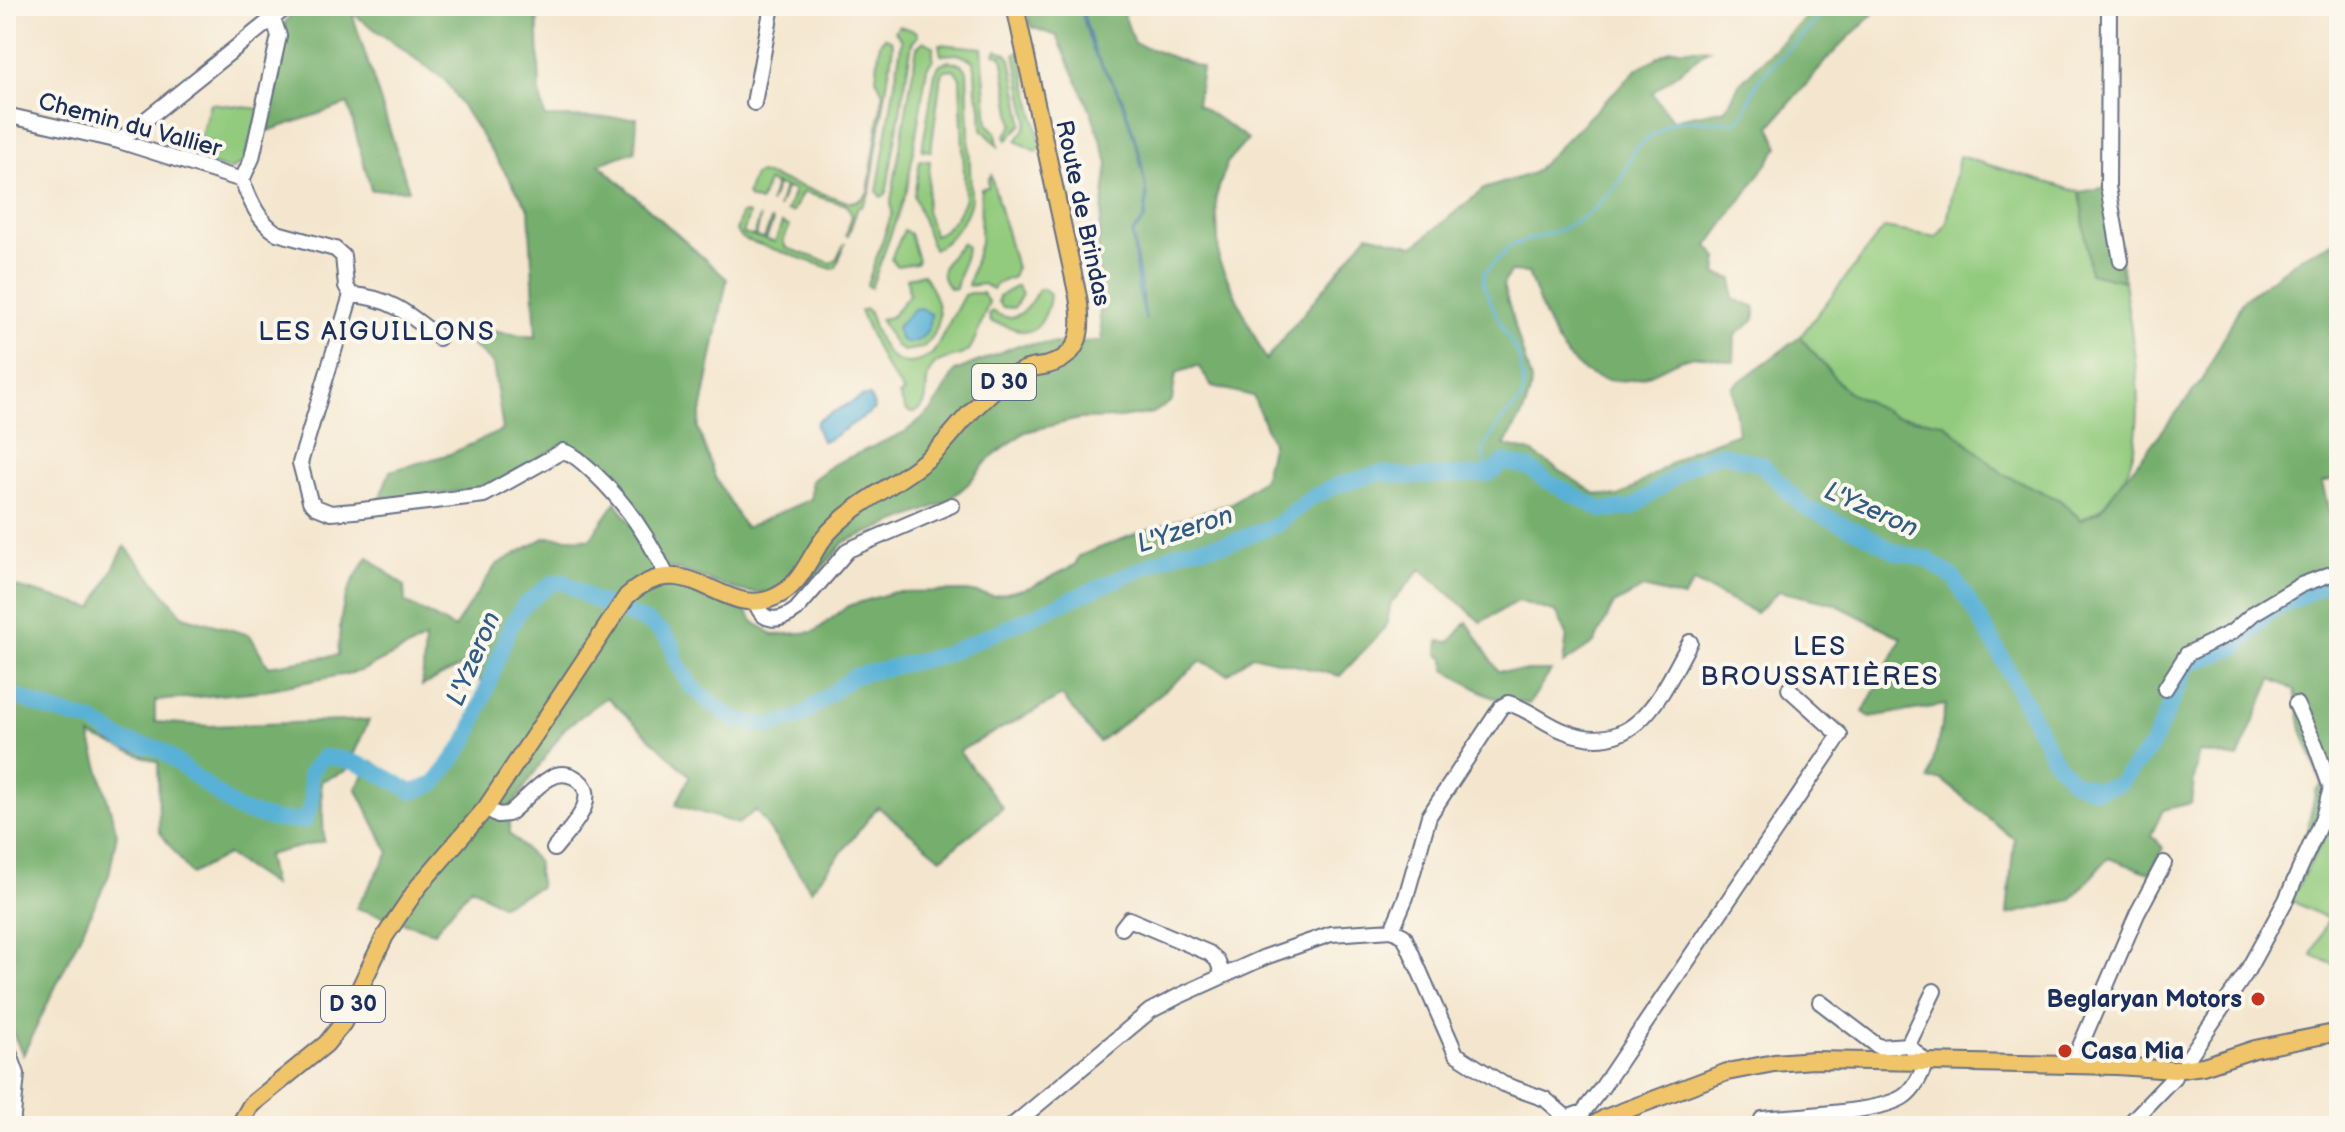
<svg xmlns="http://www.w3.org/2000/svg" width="2345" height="1132" font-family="'Balsamiq Sans',sans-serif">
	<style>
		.green { fill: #93cb7e; stroke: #577d6e; stroke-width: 2 }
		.forest { fill: #76af6d; stroke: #486f66; stroke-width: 2 }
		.water { fill: #58b1d6; stroke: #3a709a; stroke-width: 2 }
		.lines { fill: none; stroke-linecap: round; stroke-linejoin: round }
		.stream { stroke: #58b1d6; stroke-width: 3 }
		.river { stroke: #58b1d6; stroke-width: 16 }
		.minor-casing { stroke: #676f85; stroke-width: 18 }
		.major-casing { stroke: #676f85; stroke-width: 20 }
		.minor { stroke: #fff; stroke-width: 14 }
		.major { stroke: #f0c469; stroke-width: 16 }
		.poi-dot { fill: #c8321e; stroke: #fbf7ec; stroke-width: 3 }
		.labels { text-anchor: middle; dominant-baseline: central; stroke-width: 8; stroke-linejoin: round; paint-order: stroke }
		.shield { fill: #fbf7ec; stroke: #5e6b89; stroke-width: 2 }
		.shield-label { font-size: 22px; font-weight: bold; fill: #1b2f5e }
		.street-label { font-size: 24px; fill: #1b2f5e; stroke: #fbf7ec }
		.poi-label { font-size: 24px; font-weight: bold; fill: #1b2f5e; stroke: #fbf7ec; text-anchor: end }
		.neighbourhood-label { font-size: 26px; letter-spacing: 2px; fill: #1b2f5e; stroke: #fbf7ec }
		.water-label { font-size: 26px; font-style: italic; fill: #305c88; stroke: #fbf7ec }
	</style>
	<rect width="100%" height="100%" fill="#fbf7ec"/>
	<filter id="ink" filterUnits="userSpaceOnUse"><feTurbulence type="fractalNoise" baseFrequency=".0125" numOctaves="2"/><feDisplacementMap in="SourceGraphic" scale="16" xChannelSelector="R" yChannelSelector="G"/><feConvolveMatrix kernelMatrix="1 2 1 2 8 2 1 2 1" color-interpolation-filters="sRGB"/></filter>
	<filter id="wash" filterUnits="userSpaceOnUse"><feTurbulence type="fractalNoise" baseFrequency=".006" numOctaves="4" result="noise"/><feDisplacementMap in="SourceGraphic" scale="32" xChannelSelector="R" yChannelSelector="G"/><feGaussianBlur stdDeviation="1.8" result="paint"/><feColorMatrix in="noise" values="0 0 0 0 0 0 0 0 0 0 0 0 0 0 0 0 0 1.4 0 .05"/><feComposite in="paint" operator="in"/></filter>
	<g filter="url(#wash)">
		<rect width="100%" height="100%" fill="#f4e6ce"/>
		<path class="green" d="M899 26 916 31 918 36 912 43 886 194 881 197 877 192 902 40 895 31Z
			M885 37 892 41 893 46 870 192 861 207H858L848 236 846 235 852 216 847 205 806 193H802L793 212 787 211 794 190 786 188 778 208 784 187 777 185 770 204 775 184 768 182 760 202 749 198 747 194 754 175 760 173 848 202C857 202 862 200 868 192L883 93 876 78 880 43Z
			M924 41 933 46V59L927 68 907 190 871 288 867 285 892 213 891 201 917 47Z
			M939 44 982 48 988 124 996 132 998 146 982 129 981 107 976 91 975 67 972 60 958 54 941 55Z
			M997 50 1007 54 1011 59 1022 116V124L1007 140 1005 136 1013 125 1002 56 995 54Z
			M1020 52 1041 146 1037 152 1016 141 1026 127 1028 120 1015 54Z
			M948 61 962 64 967 71 971 200C968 217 950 244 933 249L914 196 920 160 930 161 926 210 934 235C948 232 960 212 965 198L960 78 954 69 945 70 941 75 931 151 922 150 935 73 940 64Z
			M210 103 260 109 243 163 230 170 194 160Z
			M1959 156 2080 192 2090 273 2124 281C2133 354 2166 481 2081 520L2060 500 2003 474 1944 423 1894 416 1845 390 1800 337 1884 228 1937 237 1947 222Z
			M991 175 1016 268 1013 277 996 284 993 290 983 284 968 286 980 242 981 188 988 187V180Z
			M746 213 749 214 743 234 754 236 760 217 756 237 764 239 771 220 773 221 766 240 775 242 782 223 789 226 783 241 786 248 831 263 836 260 845 243 836 268 832 269 743 239 736 231 741 214Z
			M904 230 910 234 918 260 916 263 897 266 891 259Z
			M962 243 967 247 956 288 950 289C933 270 948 259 962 243Z
			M923 274C940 300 948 326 922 348L903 351 895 345 880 319 891 317 909 295 907 278Z
			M1017 286 1022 294 1014 308 1002 307 998 302 999 296Z
			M1039 289H1044L1050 295C1049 307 1041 334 1024 331 1016 330 1002 324 991 322L989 315 992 311C1016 327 1027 310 1039 289Z
			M970 293H982L989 303C984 312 975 344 969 350 957 361 939 354 930 371 921 387 935 407 911 413L906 410 899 395 904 392 883 363 860 311 866 309 869 312C876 334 886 370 916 362 923 360 927 358 933 353L964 295Z
			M2339 797V967L2312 955 2328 919 2290 900 2324 838Z"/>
		<path class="forest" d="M296 6H537L540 95 545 117 637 118 635 151 599 164 727 279 698 428 715 477 745 528 811 499V481L834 464 905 432 932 410 955 371 1018 345 1102 341 1099 308 1098 245 1108 163 1092 114 1057 36 1031 27 1026 6H1121L1134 43 1202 68 1197 104 1248 139 1227 163 1216 197 1219 261 1266 360 1368 234 1414 246 1484 189 1533 173 1637 69 1672 49H1709L1652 93 1672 120 1726 109 1740 83 1817 6H1881L1836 50 1770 126 1779 147 1708 246 1718 258 1716 274 1733 279V299L1756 308 1754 321 1735 335 1734 362C1723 360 1708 355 1697 356 1678 357 1658 373 1640 378 1568 396 1548 326 1528 273L1510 272 1503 285 1531 381C1530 406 1517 425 1504 445L1531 452 1596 494 1619 497 1690 451 1738 433 1732 387 1800 337 1845 390 1894 416 1944 423 2003 474 2060 500 2081 520 2099 511 2203 379 2243 300 2301 257 2339 239V479L2322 483 2339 553V797L2324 838 2313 856 2302 853 2316 790 2322 785 2302 730 2295 690 2272 679 2238 758 2198 752 2191 803 2163 810 2151 835 2163 848 2150 873 2108 858 2071 900 2007 915 2014 839 1942 780H1929L1946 705 1870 717 1863 712 1902 638 1835 604 1779 591 1756 613 1694 582 1683 598 1643 588 1614 604 1594 643 1563 664 1567 635 1557 613 1518 601 1481 622 1421 569 1391 603 1386 627 1340 676 1252 655 1228 674 1202 661 1099 742 1062 696 959 751 1003 808 941 858 878 807 811 890 756 810 738 824 676 805 690 776 607 697 565 728 510 809V834L538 862 537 872 540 887 501 905 471 887 434 932 356 908 389 853 356 788 372 761 412 787 432 780 462 739 483 688 471 661 422 686 425 639 361 671 261 691 155 701V722L210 726 369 720 346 771 321 781 324 841 267 855 273 885 227 855 191 874 159 831 158 762 90 736 117 834 109 875 23 1055 6 1019V584L93 608 125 546 183 616 250 635 268 666 338 655C341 608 341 596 368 557L404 586 405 602 454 628 496 565 546 537 590 539 616 502 661 568 687 586 746 611 754 622 774 635 814 632 848 606 894 592 966 591 994 596 1031 587 1075 565 1079 556 1143 531 1232 503 1263 479 1272 443 1253 396 1212 386 1198 366 1176 373 1172 401 1153 413 1120 418 1079 419 1025 432 987 461 968 484 947 502 844 542 807 586 794 575C787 579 780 587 773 590 741 602 698 570 664 567L622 494 567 442 484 489 379 499 390 471 450 454 503 430 493 364 451 326 536 337 529 209 445 80 352 13 409 190H371L348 104 268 131 269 109 279 68 283 26Z
			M2108 187 2124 281 2090 273 2080 192Z
			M1467 622 1498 671H1551L1529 704 1491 697 1445 670V660L1438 654 1439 641 1450 642Z"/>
		<path class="water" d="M1081 6 1096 55 1122 97 1140 154 1148 199 1145 219 1133 234 1146 321 1138 290 1132 233 1142 222 1145 209 1146 189 1139 155 1121 98 1093 51 1084 22Z
			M921 308 931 314C931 329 922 344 905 343L900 339 897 327 914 309Z
			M863 396H870L875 409 830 439 822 441 816 427 817 421Z"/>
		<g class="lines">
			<path class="stream" d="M1489 474 1483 457 1484 448 1502 420 1521 401 1524 384 1519 358 1497 316 1484 286 1483 274 1512 245 1560 230 1590 213 1619 183 1636 148 1670 123 1676 120 1734 122 1740 119C1749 107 1751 91 1760 79 1780 53 1810 35 1825 6"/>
			<path class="river" d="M6 692 50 710 93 722 124 741 160 749 238 810 276 820 305 821 312 802 310 773 323 757C355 757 384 776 412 792L435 784 468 739 508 631 523 606 552 583 564 582 593 600 649 623 664 634 672 645 676 661 690 685 711 703 737 721 773 726 800 717 854 676 944 655 1184 550 1230 543 1276 525 1312 497 1338 485 1381 473 1414 477 1489 474 1504 462 1529 468 1547 481 1602 510 1632 508 1689 466 1720 453 1761 464 1804 507 1870 537 1895 552 1927 559 1955 579 1995 645 2055 761 2073 781 2095 790 2118 785 2151 747 2189 664 2238 647 2269 612 2323 586 2339 587"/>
		</g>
	</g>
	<g filter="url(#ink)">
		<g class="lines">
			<g class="minor-casing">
				<path id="minor" d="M2109 6 2108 187 2121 261
					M754 103 772 6
					M6 115 119 141 242 180
					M119 141 288 6
					M242 180C250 200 258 221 277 233L335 249 343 256 346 286 351 295 300 463 310 501 316 507 331 513 354 511 484 495 563 451C576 455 584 464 594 473 626 503 648 536 667 576
					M242 180 252 158 279 36 269 6
					M351 295C390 297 410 315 439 338
					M756 602C762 624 780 622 796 610L848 550 952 505
					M2165 689 2187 654 2232 632 2254 613 2301 585 2339 571
					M486 808 498 815 508 814C523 803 534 787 550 778 558 773 566 773 574 777 606 795 568 831 554 849
					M1122 928 1129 919 1209 953 1217 960 1223 975
					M1392 930 1406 897 1429 816 1501 707 1508 703C1529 709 1545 724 1564 731 1636 760 1662 693 1690 642
					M6 1044 17 1074 12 1126
					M1908 1045 1934 991
					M2072 1065 2137 914 2164 863
					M2186 1069V1061L2246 973 2286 900 2323 817 2331 788 2315 744 2296 704
					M1762 1119C1794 1116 1878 1113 1903 1097 1915 1089 1921 1075 1926 1062L1908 1045 1879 1047 1820 1002
					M1012 1126 1150 1011 1179 996 1265 957 1331 934 1392 930 1404 936 1456 1054 1503 1084 1545 1099 1566 1117
					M1554 1126 1558 1121 1583 1112 1601 1089 1840 735 1789 689
					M2127 1126 2174 1077V1070"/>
			</g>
			<g class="major-casing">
				<path id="major" d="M239 1126 251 1105 326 1044 343 1023 385 936 418 887 486 808 627 596C688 542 722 621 775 597 803 585 809 554 828 533 857 501 899 484 931 456 949 440 962 419 980 403 993 390 1007 377 1024 370 1032 367 1040 367 1048 365 1083 355 1083 327 1078 297L1015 6
					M1592 1126 1605 1118 1727 1072 1774 1063 1813 1060 1926 1062 2117 1066 2174 1070 2203 1066 2255 1049 2339 1032"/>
			</g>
			<use href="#minor" class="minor"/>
			<use href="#major" class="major"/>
		</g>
	</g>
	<g class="poi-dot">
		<circle cx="2258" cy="999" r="8"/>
		<circle cx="2065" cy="1051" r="8"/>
	</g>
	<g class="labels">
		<g class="shield">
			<rect x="972" y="364" width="64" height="36" rx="6"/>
			<rect x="321" y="986" width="64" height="36" rx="6"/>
		</g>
		<g class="shield-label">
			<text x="1004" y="382">D 30</text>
			<text x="353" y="1004">D 30</text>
		</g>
		<g class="street-label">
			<text transform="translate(130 125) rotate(15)">Chemin du Vallier</text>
			<text transform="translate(1083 213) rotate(78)">Route de Brindas</text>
		</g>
		<g class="poi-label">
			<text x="2242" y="999">Beglaryan Motors</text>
			<text x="2081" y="1051" text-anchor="start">Casa Mia</text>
		</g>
		<g class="neighbourhood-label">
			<text x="377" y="332">LES AIGUILLONS</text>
			<text x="1820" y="647">LES<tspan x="1820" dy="30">BROUSSATIÈRES</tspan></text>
		</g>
		<g class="water-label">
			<text transform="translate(1871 510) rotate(24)">L'Yzeron</text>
			<text transform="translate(1185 530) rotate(-18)">L'Yzeron</text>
			<text transform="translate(474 659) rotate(-67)">L'Yzeron</text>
		</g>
	</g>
	<rect width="2345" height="1132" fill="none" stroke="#fbf7ec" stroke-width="32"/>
</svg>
